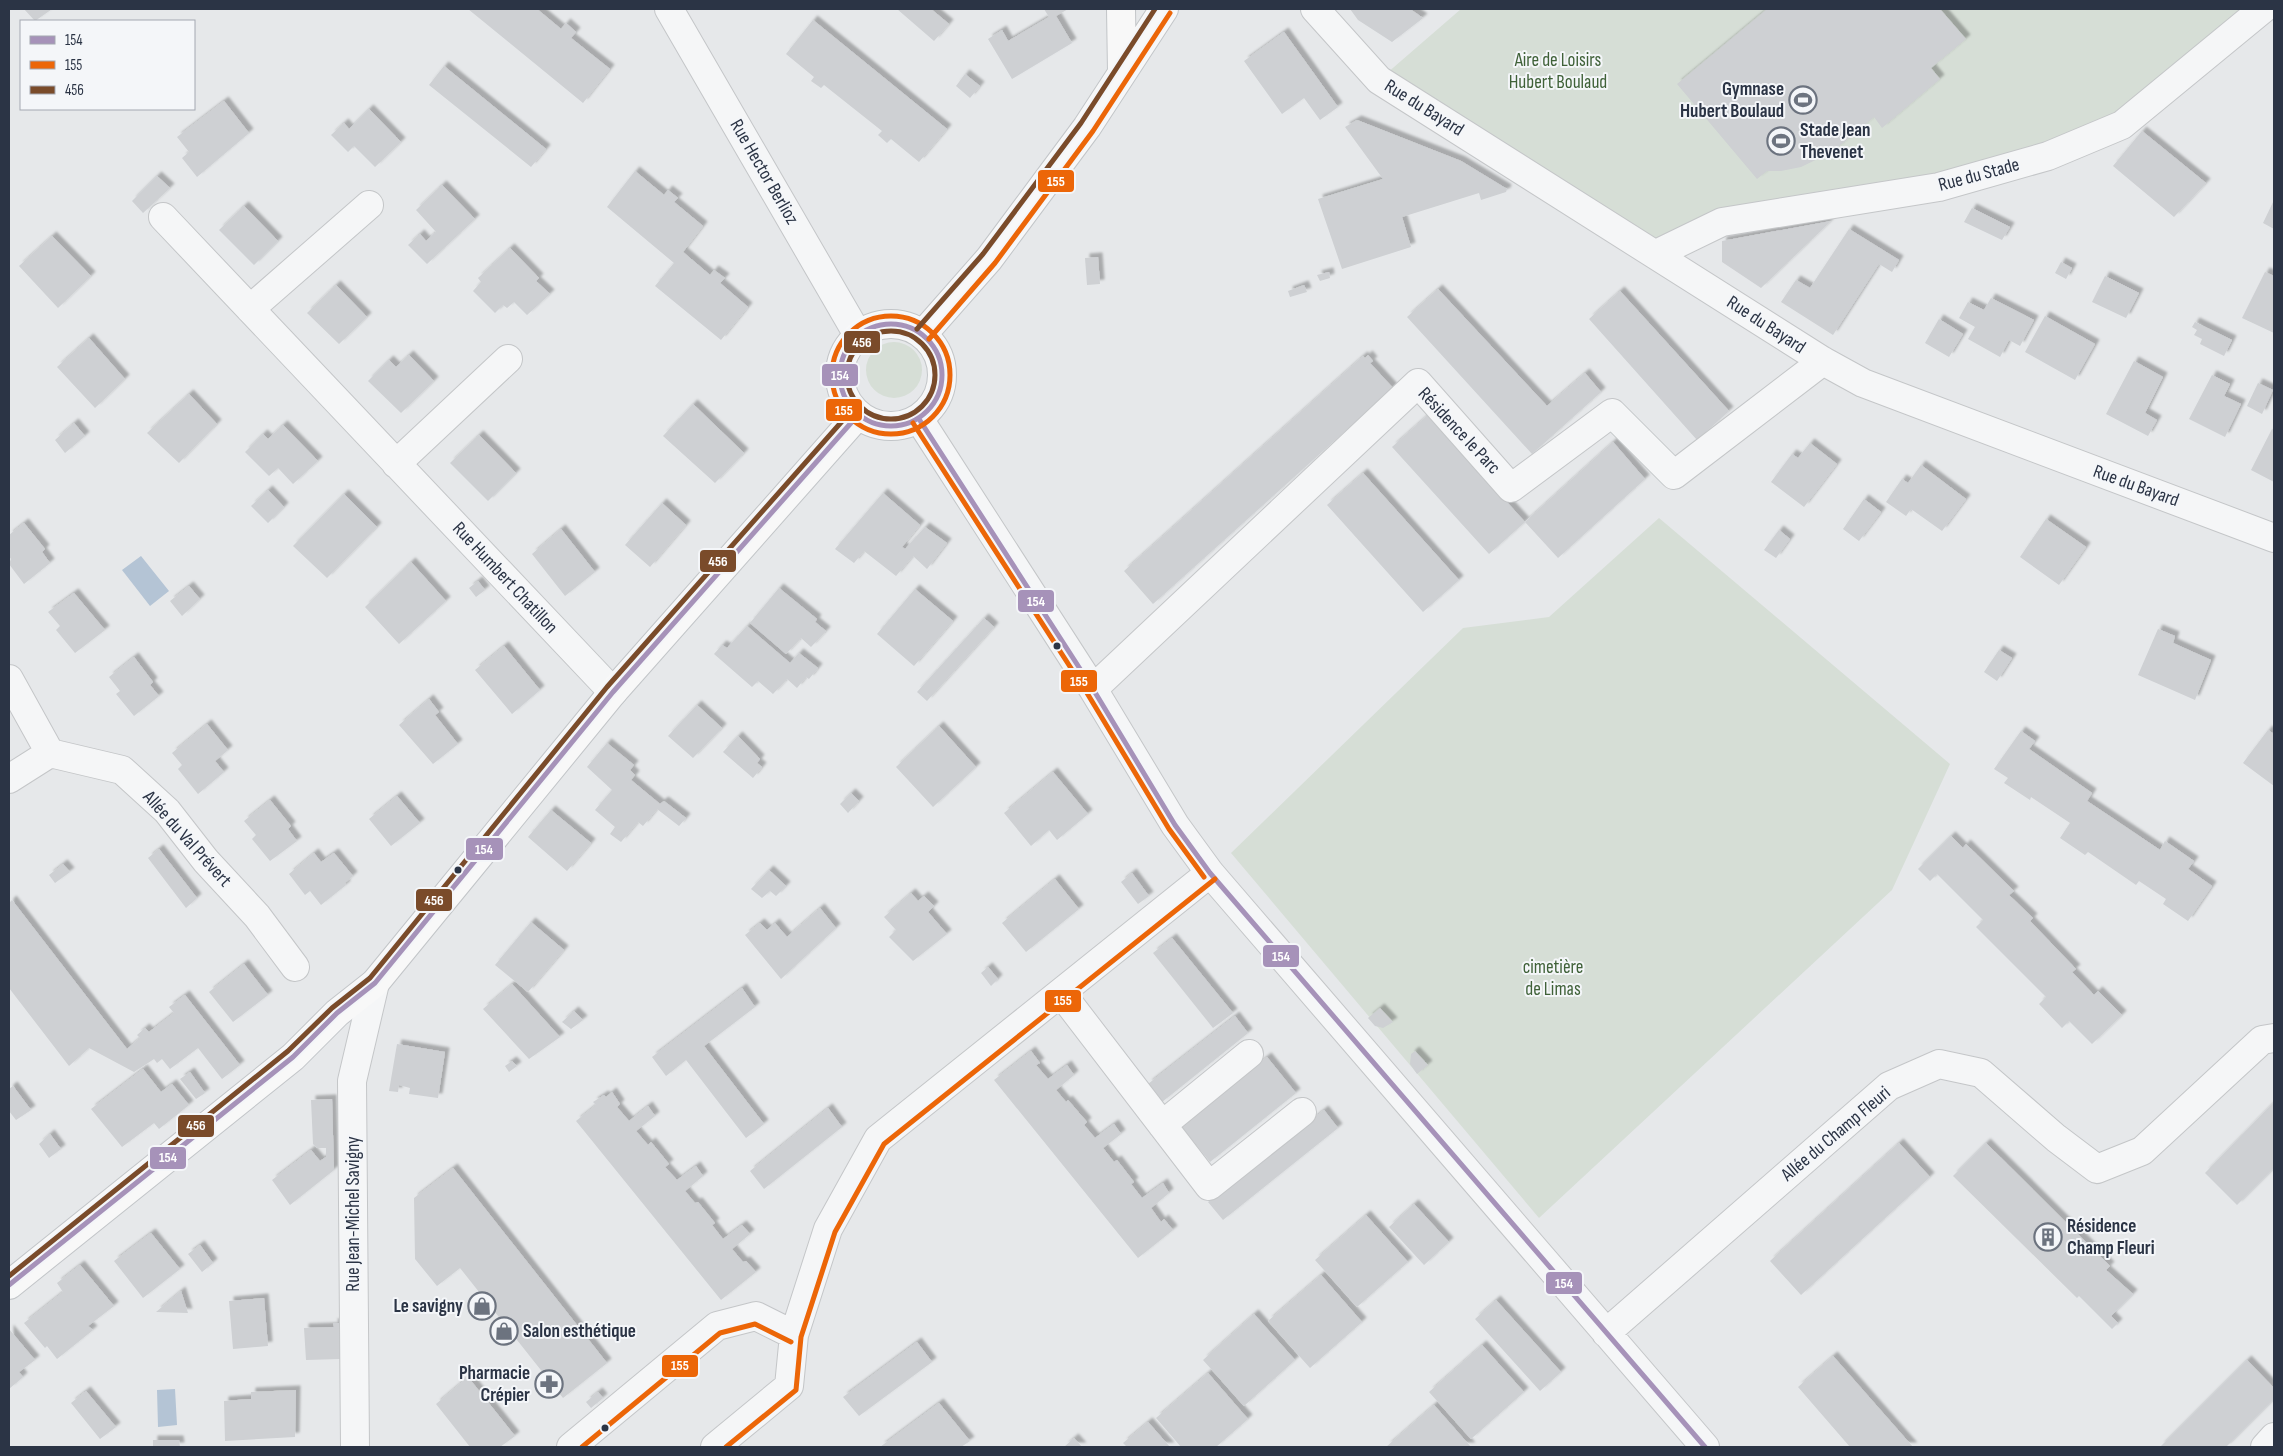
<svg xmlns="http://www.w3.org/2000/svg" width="2283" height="1456" font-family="'Sofia Sans Condensed',sans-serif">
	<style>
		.green { fill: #d6ded6 }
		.water { fill: #b4c4d5 }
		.building { fill: #ced0d3; filter: url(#shadow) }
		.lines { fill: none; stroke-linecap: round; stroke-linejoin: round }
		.minor-casing { stroke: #c4c6c8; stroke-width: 30 }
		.major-casing { stroke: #c2c5c8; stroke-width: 30 }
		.minor { stroke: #f5f6f7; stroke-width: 28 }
		.major { stroke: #f8f8f8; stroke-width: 28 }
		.bus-1-casing { stroke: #f4f6f9; stroke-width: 9 }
		.bus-2-casing { stroke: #f4f6f9; stroke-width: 9 }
		.bus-3-casing { stroke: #f4f6f9; stroke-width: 9 }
		.bus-1 { stroke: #a692b9; stroke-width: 5 }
		.bus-2 { stroke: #ec6608; stroke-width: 5 }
		.bus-3 { stroke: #7a4b2a; stroke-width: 5 }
		.bus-dot { fill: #2b3445; stroke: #f4f6f9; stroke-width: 2 }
		.labels { text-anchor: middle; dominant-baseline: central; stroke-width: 4; stroke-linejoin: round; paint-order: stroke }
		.park-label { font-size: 19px; fill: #3f6138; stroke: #f4f6f9 }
		.poi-label { font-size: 19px; font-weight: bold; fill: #2b3445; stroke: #f4f6f9; text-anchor: end }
		.street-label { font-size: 19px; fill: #2b3445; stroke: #f4f6f9 }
		.line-badge { stroke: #f4f6f9; stroke-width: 2 }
		.badge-label { font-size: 14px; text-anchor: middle; font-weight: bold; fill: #fff }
	</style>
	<defs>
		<filter id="shadow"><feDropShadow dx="4.5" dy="-4.5" stdDeviation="1" flood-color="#0004"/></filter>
	</defs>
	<rect width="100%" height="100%" fill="#e6e8ea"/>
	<path class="green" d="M1461 9H2263L2179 80 2048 156 1722 222 1656 254 1379 80Z
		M866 370a28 28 0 1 1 56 0a28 28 0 1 1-56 0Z
		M1659 518 1950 764 1892 890 1539 1218 1231 853 1463 628 1549 617Z"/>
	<path class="water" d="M141 556 169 591 150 606 122 570Z
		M175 1389 177 1425 158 1427 157 1390Z"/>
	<path class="building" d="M24 9H52L35 21Z
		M468 9H537L561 29 566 23 576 32 571 38 610 69 583 103Z
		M897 9H931L949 24 934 41Z
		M1044 9H1068L1056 16 1072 43 1012 79 988 39 1002 30 1008 41 1049 17Z
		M1350 9H1410L1423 18 1392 42 1358 20Z
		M1767 9H1940L1966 39 1931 68 1940 79 1882 128 1874 117 1832 152 1801 167 1781 171H1767L1757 179 1677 84Z
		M813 20 947 129 919 162 891 139 887 143 878 135 882 131 824 85 821 88 811 81 814 77 786 54Z
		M1284 32 1338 107 1320 120 1304 98 1282 114 1244 61Z
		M444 66 546 149 531 167 429 85Z
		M965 74 980 86 970 98 956 86Z
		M224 101 249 133 197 177 182 158 189 152 177 137Z
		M369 109 401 142 375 167 354 146 348 152 331 135 344 123 349 129Z
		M1357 120 1461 161 1507 189 1506 192 1481 200 1479 193 1402 217 1411 247 1342 269 1318 199 1383 179 1345 127Z
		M2142 131 2206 183 2174 217 2113 166Z
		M635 171 664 195 668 190 678 198 674 202 703 226 683 252 710 275 714 270 725 278 720 283 748 307 721 340 655 286 674 263 607 207Z
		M157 176 170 188 143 213 132 201Z
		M442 185 475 219 427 264 408 245 420 234 426 241 436 232 416 210Z
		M2274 200V229L2263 223Z
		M244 206 278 241 254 265 219 230Z
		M1972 208 2010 227 2002 240 1964 222Z
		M1831 221 1761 288 1722 262V241Z
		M1849 229 1899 260 1892 272 1879 264 1833 335 1781 302 1796 280 1810 288Z
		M52 236 91 276 58 308 19 266Z
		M510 248 539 278 536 281 550 294 527 315 514 302 507 308 503 305 495 313 473 291 481 282 478 278Z
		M1098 257 1100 284 1087 285 1085 258Z
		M2061 262 2072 268 2066 279 2055 273Z
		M1329 272 1330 278 1320 281 1317 275Z
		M2265 272 2274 276V333L2242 318Z
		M2105 276 2139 293 2126 318 2092 302Z
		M336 285 367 317 339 344 307 313Z
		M1304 285 1307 292 1290 297 1288 291Z
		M1438 289 1547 406 1585 373 1601 392 1532 454 1407 317Z
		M1620 291 1729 411 1697 440 1589 319Z
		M1991 298 2034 320 2020 346 2009 340 2000 357 1968 339 1975 327 1959 318 1968 302 1984 310Z
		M2045 316 2095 344 2075 380 2025 352Z
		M1939 319 1963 334 1949 357 1925 343Z
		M2195 322 2232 340 2224 356 2200 344 2202 339 2194 335 2197 330 2192 327Z
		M89 338 125 379 95 408 57 367Z
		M409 355 434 381 401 413 368 381 389 360 396 367Z
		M1368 355 1373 361 1370 363 1393 388 1153 604 1124 571 1363 356 1365 358Z
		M2134 361 2163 377 2145 413 2157 420 2148 436 2106 414Z
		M2212 375 2230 384 2224 396 2241 404 2225 437 2189 419Z
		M2258 383 2273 390 2262 414 2247 406Z
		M189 394 217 424 179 463 147 433Z
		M693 404 744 453 715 483 663 436Z
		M1428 415 1525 522 1489 554 1392 447Z
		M74 423 85 436 65 453 55 440Z
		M283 425 318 461 293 484 278 468 269 476 245 452 263 434 268 439Z
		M2272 429 2274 430V482L2251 470Z
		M479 435 516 473 488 501 450 463Z
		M1613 442 1645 479 1558 558 1525 522Z
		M1810 443 1837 464 1804 507 1771 482 1792 454 1798 458Z
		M1921 465 1966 499 1942 531 1911 509 1906 516 1886 502 1902 479 1908 483Z
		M1363 473 1459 580 1423 612 1327 505Z
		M268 490 284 507 268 523 251 506Z
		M883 493 920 525 902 547 905 549 925 527 947 543 927 569 913 556 896 576 864 551 854 563 835 549Z
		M344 494 377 527 327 578 293 546Z
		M1864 499 1881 512 1859 541 1843 529Z
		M662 503 686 525 650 567 625 545Z
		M2046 519 2086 547 2059 585 2020 557Z
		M24 523 45 549 42 552 50 563 24 584 9 564 11 559 9 556V535Z
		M561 529 595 572 565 596 532 554Z
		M1779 530 1790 539 1776 558 1764 550Z
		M411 562 446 601 399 644 365 607Z
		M478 581 485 590 476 597 469 588Z
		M189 586 200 599 182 616 170 601Z
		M779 588 817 619 815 622 826 631 811 647 801 638 786 654 750 623Z
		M915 589 953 621 914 666 877 634Z
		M74 593 105 630 75 653 56 630 60 626 48 612Z
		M984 618 994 627 927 701 917 692Z
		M747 626 790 663 799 653 818 668 809 679 806 677 797 688 787 679 773 694 758 681 752 687 714 654 722 645 727 648Z
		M2158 629 2175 636 2173 643 2211 660 2195 700 2138 675Z
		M504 646 540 690 512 714 475 670Z
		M1999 650 2012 658 1997 681 1984 672Z
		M134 657 153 682 150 685 159 696 134 716 116 694 120 691 109 677Z
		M429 699 439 712 435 715 458 744 433 764 399 725Z
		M697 705 722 728 693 758 668 736Z
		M207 724 228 750 215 761 224 772 198 794 178 769 182 765 172 753Z
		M939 726 976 767 933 807 896 767Z
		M2268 730 2274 734V786L2243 763Z
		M2021 731 2035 741 2029 749 2092 793 2087 801 2160 850 2165 841 2194 861 2188 869 2212 886 2188 921 2163 904 2166 899 2139 881 2136 885 2088 852 2085 855 2060 838 2070 823 2031 797 2030 800 2004 783 2008 778 1994 769Z
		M738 736 760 759 757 763 762 767 753 778 723 752Z
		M607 743 634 765 630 770 635 775 631 780 660 804 664 801 686 818 679 826 657 809 643 826 638 822 621 842 610 834 615 827 595 810 612 790 587 767Z
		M1053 772 1088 814 1057 840 1049 830 1031 846 1004 813Z
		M851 793 859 801 848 813 840 804Z
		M397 796 420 823 391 846 369 819Z
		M270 800 291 826 288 829 297 841 270 861 252 839 256 835 244 821Z
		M551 810 591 843 567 871 528 837Z
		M1951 836 1963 848 1966 844 2014 891 2009 895 2033 918 2030 921 2076 969 2072 972 2094 995 2098 991 2122 1015 2092 1044 2069 1021 2062 1028 2039 1004 2046 997 1976 927 1983 920 1937 874 1930 881 1918 869Z
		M159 849 197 898 186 908 148 858Z
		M314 853 321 862 334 853 353 876 345 883 346 885 321 905 310 891 305 895 289 874Z
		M63 864 70 872 55 883 49 875Z
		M769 870 786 886 776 896 770 891 762 898 751 889Z
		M1132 873 1149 896 1138 904 1121 882Z
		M1055 879 1079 909 1026 952 1002 923Z
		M911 893 918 901 924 896 934 906 928 912 947 934 913 961 889 937 896 930 884 917Z
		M12 900 127 1049 140 1038 137 1035 145 1028 149 1032 174 1013 169 1007 185 995 240 1065 222 1079 198 1048 170 1069 162 1059 157 1063 154 1059 134 1072 89 1048 69 1066 9 988V903Z
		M820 908 836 928 781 979 745 935 760 923 767 930 775 923 787 937Z
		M531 922 564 950 528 992 495 965Z
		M1172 938 1233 1013 1213 1028 1153 953Z
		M244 964 268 995 233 1022 209 992Z
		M988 967 998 979 991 986 981 973Z
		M512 984 560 1037 529 1059 483 1009Z
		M742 988 755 1007 704 1046 764 1124 746 1138 686 1060 666 1076 652 1057Z
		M1380 1008 1393 1022 1383 1028 1375 1026 1368 1018Z
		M574 1011 583 1020 571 1029 562 1022Z
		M1235 1016 1248 1033 1162 1102 1148 1084Z
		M397 1044 445 1052 438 1098 409 1094 410 1088 399 1085 398 1092 389 1091Z
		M1031 1051 1040 1063 1036 1065 1048 1079 1067 1065 1074 1075 1056 1090 1066 1102 1068 1100 1087 1122 1084 1125 1095 1138 1114 1124 1121 1134 1103 1148 1114 1162 1117 1160 1134 1182 1131 1184 1142 1198 1163 1183 1169 1193 1151 1208 1161 1222 1164 1219 1173 1230 1138 1258 994 1080Z
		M1415 1051 1428 1065 1417 1074 1410 1064 1411 1054Z
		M1267 1057 1296 1093 1210 1162 1180 1125Z
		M512 1061 517 1066 509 1072 505 1066Z
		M143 1069 161 1092 172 1084 189 1105 159 1129 154 1123 122 1147 91 1109Z
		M190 1072 205 1093 196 1099 180 1079Z
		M13 1086 31 1110 16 1120 9 1111V1089Z
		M612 1092 620 1104 617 1107 629 1121 648 1106 655 1116 636 1131 648 1145 651 1142 669 1164 665 1167 677 1180 696 1166 703 1176 685 1191 695 1203 698 1202 715 1223 712 1225 723 1239 742 1225 750 1234 732 1249 743 1262 746 1261 756 1272 721 1300 576 1121 596 1105 593 1102 604 1095 606 1097Z
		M332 1099 334 1170 290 1205 272 1180 311 1150 320 1161 326 1157V1148H317L313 1144 311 1100Z
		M2274 1102V1168L2237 1205 2205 1173Z
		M828 1108 842 1127 764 1189 750 1171Z
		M1324 1110 1338 1128 1223 1220 1208 1202Z
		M50 1134 61 1149 49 1158 39 1144Z
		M1899 1143 1930 1177 1801 1295 1770 1261Z
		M1986 1143 2110 1266 2106 1270 2133 1294 2111 1316 2118 1323 2112 1329 2079 1296 2077 1298 1953 1176Z
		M453 1168 607 1363 563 1398 460 1268 437 1286 415 1259 414 1198Z
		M1414 1204 1449 1242 1424 1265 1389 1227Z
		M1366 1215 1408 1262 1357 1307 1315 1260Z
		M151 1233 180 1269 143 1298 114 1261Z
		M200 1245 213 1263 202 1272 188 1254Z
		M80 1265 114 1306 88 1326 93 1330 57 1359 47 1346 45 1348 24 1323 63 1292 57 1283Z
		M1321 1275 1362 1322 1310 1368 1268 1321Z
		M181 1291 188 1313 156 1312Z
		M264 1298 268 1346 233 1349 229 1301Z
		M1496 1300 1561 1372 1540 1391 1475 1319Z
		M1254 1314 1295 1360 1244 1406 1203 1360Z
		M333 1323H340L341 1359 306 1360 304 1328 334 1327Z
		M9 1329 35 1360 19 1372 23 1377 9 1389Z
		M917 1342 932 1362 859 1416 843 1397Z
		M1482 1345 1524 1392 1471 1439 1429 1392Z
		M1833 1356 1913 1447H1850L1798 1387Z
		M2247 1360 2274 1388V1399L2226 1447H2160Z
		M1208 1373 1248 1419 1216 1447H1181L1156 1418Z
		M468 1377 515 1436 500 1447H470L436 1404Z
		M296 1390 295 1437 225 1441 224 1401 251 1399V1392Z
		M86 1391 116 1427 100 1439 71 1403Z
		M598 1392 603 1398 591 1408 586 1402Z
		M939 1403 970 1441 961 1447H880Z
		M1434 1405 1471 1447H1386Z
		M1148 1422 1170 1447H1127L1123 1443Z
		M1074 1438 1082 1447H1064Z
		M153 1440H179L180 1447H153Z"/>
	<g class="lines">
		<g class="minor-casing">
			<path id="minor" d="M669 9 858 335
				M1315 9 1379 80 1823 361 1863 383 2274 538
				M163 217 613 692
				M1656 254 1722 222 1939 187 2048 156 2122 125 2263 9
				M250 309 369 205
				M919 419 1093 689 1175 825 1210 873 1705 1447
				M396 464 508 359
				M9 679 50 753 9 779
				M1093 689 1418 383 1511 488 1612 413 1674 475 1823 361
				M50 753 122 770 167 811 206 861 257 916 295 967
				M1061 993 1209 1186 1302 1112
				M1162 1125 1249 1054
				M1606 1333 1889 1086 1939 1064 1981 1073 2056 1138 2097 1169 2142 1151 2262 1040 2274 1038
				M355 1447 352 1081 375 983
				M571 1447 717 1326 756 1316 794 1335
				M715 1447 789 1386 794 1335 828 1229 878 1139 1210 873
				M2265 1447 2274 1437"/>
		</g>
		<g class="major-casing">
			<path id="major" d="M1121 9 1122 72
				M840 375a51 51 0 1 1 102 0a51 51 0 1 1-102 0Z
				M923 334 989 259 1087 127 1164 9
				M9 1285 293 1057 337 1013 375 983 613 692 858 415"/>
		</g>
		<use href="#minor" class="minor"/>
		<use href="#major" class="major"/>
		<g class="bus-1-casing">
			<path id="bus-1" d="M840 375a51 51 0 1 1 102 0a51 51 0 1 1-102 0Z
				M919 419 1093 689 1175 825 1210 873 1705 1447
				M9 1285 293 1057 337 1013 375 983 613 692 858 415"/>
		</g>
		<g class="bus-2-casing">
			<path id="bus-2" d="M832 375a59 59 0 1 1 118 0a59 59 0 1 1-118 0Z
				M929 339 995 263 1093 131 1170 13
				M913 423 1087 693 1169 829 1204 877
				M582 1447 720 1333 755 1324 791 1342
				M726 1447 796 1390 801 1337 835 1232 884 1144 1215 879"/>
		</g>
		<g class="bus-3-casing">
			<path id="bus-3" d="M917 329 983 254 1081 123 1155 9
				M847 375a44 44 0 1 1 88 0a44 44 0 1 1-88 0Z
				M9 1276 288 1051 332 1008 370 978 607 687 852 410"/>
		</g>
		<use href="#bus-1" class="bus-1"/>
		<use href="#bus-2" class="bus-2"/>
		<use href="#bus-3" class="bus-3"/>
	</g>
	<defs>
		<g id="stadium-ring" transform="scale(1.4375)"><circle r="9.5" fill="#f4f6f9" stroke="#6c737f" stroke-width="1.5"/><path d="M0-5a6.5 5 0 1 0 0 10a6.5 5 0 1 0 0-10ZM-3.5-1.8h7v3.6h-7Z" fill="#6c737f"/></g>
		<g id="building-ring" transform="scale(1.4375)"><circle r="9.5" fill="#f4f6f9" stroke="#6c737f" stroke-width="1.5"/><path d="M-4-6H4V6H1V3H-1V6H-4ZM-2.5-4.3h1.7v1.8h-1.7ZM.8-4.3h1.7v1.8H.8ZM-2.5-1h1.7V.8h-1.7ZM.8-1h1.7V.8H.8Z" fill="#6c737f"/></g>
		<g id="shop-ring" transform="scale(1.4375)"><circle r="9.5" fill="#f4f6f9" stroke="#6c737f" stroke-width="1.5"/><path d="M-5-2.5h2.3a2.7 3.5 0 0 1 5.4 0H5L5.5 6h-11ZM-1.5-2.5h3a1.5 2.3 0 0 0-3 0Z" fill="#6c737f"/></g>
		<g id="pharmacy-ring" transform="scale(1.4375)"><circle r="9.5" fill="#f4f6f9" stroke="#6c737f" stroke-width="1.5"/><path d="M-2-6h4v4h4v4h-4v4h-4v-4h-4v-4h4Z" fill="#6c737f"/></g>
	</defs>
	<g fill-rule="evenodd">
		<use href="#stadium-ring" x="1803" y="100"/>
		<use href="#stadium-ring" x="1781" y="141"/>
		<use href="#building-ring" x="2048" y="1237"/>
		<use href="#shop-ring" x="482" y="1306"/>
		<use href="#shop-ring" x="504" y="1331"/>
		<use href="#pharmacy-ring" x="549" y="1384"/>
	</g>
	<g class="bus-dot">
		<circle cx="1057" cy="646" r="4.5"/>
		<circle cx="458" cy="870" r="4.5"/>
		<circle cx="605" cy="1428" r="4.5"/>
	</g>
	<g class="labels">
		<g class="park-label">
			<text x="1558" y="60">Aire de Loisirs<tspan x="1558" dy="22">Hubert Boulaud</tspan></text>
			<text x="1553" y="967">cimetière<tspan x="1553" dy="22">de Limas</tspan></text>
		</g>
		<g class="poi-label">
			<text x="1784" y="89">Gymnase<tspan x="1784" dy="22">Hubert Boulaud</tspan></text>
			<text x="1800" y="130" text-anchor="start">Stade Jean<tspan x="1800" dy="22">Thevenet</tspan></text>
			<text x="2067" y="1226" text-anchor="start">Résidence<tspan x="2067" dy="22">Champ Fleuri</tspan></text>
			<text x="463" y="1306">Le savigny</text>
			<text x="523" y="1331" text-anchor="start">Salon esthétique</text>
			<text x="530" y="1373">Pharmacie<tspan x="530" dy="22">Crépier</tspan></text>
		</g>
		<g class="street-label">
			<text transform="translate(1424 108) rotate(32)">Rue du Bayard</text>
			<text transform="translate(764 172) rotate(60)">Rue Hector Berlioz</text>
			<text transform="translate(1979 175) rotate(-15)">Rue du Stade</text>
			<text transform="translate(1766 325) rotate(33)">Rue du Bayard</text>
			<text transform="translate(1459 431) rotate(47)">Résidence le Parc</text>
			<text transform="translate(2136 486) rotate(20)">Rue du Bayard</text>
			<text transform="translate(505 578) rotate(47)">Rue Humbert Chatillon</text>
			<text transform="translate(187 839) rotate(48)">Allée du Val Prévert</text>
			<text transform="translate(1836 1134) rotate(-40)">Allée du Champ Fleuri</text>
			<text transform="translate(353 1214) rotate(-90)">Rue Jean-Michel Savigny</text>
		</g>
	</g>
	<g class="line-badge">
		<rect x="1037" y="169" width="38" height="24" rx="5" fill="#ec6608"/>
		<rect x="843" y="330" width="38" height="24" rx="5" fill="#7a4b2a"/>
		<rect x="821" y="363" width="38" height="24" rx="5" fill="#a692b9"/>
		<rect x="825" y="398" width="38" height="24" rx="5" fill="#ec6608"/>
		<rect x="699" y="549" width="38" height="24" rx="5" fill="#7a4b2a"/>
		<rect x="1017" y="589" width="38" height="24" rx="5" fill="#a692b9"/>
		<rect x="1060" y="669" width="38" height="24" rx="5" fill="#ec6608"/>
		<rect x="465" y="837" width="39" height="24" rx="5" fill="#a692b9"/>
		<rect x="415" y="888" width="38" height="24" rx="5" fill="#7a4b2a"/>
		<rect x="1262" y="944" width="38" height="24" rx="5" fill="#a692b9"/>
		<rect x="1044" y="989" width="38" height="24" rx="5" fill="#ec6608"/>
		<rect x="177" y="1114" width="38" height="24" rx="5" fill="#7a4b2a"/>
		<rect x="149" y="1146" width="38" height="24" rx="5" fill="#a692b9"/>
		<rect x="1545" y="1271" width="38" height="24" rx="5" fill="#a692b9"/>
		<rect x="661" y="1354" width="38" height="24" rx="5" fill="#ec6608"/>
	</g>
	<g class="badge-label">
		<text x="1056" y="186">155</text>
		<text x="862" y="347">456</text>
		<text x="840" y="380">154</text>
		<text x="844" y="415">155</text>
		<text x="718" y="566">456</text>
		<text x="1036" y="606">154</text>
		<text x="1079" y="686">155</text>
		<text x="484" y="854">154</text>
		<text x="434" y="905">456</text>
		<text x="1281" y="961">154</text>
		<text x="1063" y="1005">155</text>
		<text x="196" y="1130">456</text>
		<text x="168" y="1162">154</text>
		<text x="1564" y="1288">154</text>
		<text x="680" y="1370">155</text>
	</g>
	<rect width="2283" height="1456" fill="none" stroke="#2b3445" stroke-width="20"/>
	<rect x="20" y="20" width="175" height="90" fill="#f4f6f9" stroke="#a4a8b1"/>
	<rect x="30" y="36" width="25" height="8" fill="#a692b9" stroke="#a4a8b1"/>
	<text x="65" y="45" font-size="15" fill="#2b3445">154</text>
	<rect x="30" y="61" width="25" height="8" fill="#ec6608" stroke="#a4a8b1"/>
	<text x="65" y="70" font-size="15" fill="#2b3445">155</text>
	<rect x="30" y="86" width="25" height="8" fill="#7a4b2a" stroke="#a4a8b1"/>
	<text x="65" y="95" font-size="15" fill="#2b3445">456</text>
</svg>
